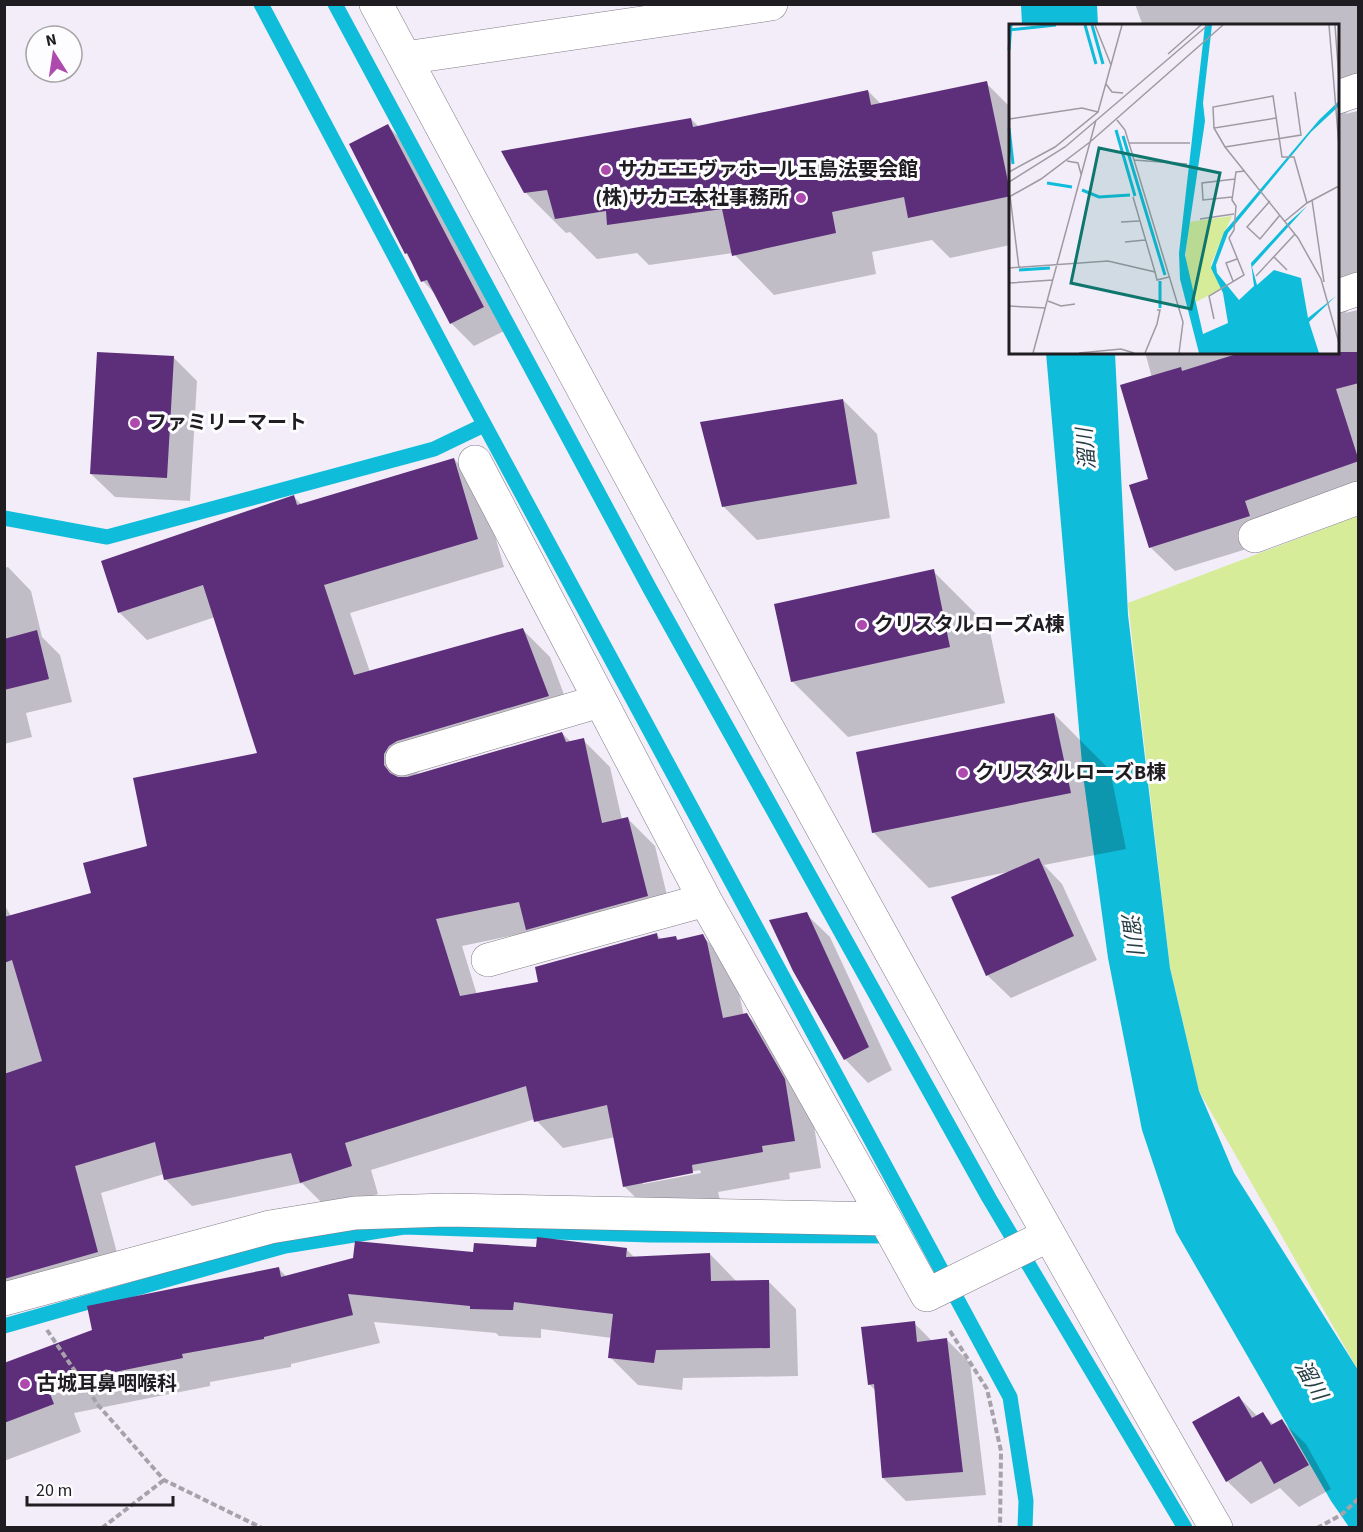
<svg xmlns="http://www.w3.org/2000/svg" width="1363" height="1532" font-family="'Source Sans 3','Noto Sans JP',sans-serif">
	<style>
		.green { fill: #d6ec99 }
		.water { fill: #0fbdda }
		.shadow { fill: #0003; fill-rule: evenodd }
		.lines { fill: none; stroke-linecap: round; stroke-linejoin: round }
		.stream { stroke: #0fbdda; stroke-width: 15 }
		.building { fill: #5d2f7b }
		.minor-casing { stroke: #817c86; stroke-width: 34 }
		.path { stroke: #a6a2aa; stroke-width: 4; stroke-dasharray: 6 3; stroke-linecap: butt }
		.minor { stroke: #fff; stroke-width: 33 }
		.poi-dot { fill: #ae49ae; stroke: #fdfcfe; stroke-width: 2 }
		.labels { text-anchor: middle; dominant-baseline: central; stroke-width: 6; stroke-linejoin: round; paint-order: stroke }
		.poi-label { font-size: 20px; font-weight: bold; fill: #1f1d21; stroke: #fdfcfe; text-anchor: start }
		.water-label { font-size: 21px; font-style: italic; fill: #263e44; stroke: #fdfcfe }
		.inset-river { fill: none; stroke: #0fbdda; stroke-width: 3 }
		.inset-road { fill: none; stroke: #9e9aa2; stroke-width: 1.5 }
		.view { fill: #0f766e; fill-opacity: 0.15; stroke: #0f766e; stroke-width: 3 }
		.inset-edge { fill: none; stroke: #1f1d21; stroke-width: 3 }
	</style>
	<rect width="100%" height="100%" fill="#f2edf8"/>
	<path class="green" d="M1358 516V1370L1199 1091 1170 967 1128 603Z"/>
	<path class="water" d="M1021 5H1097L1098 25H1022Z
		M1046 353H1115L1128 615 1170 968 1199 1091 1234 1173 1358 1370V1527H1349L1331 1501 1176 1232 1142 1130 1108 958 1083 775Z"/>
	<path class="shadow" d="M1135 4H1358V103L1345 114 1358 111V302L1345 313 1358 310V494L1273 541 1175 571 1150 547 1152 378 1145 352H1338V26H1143Z
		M986 83 1010 107V245L950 258 932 240 872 252 876 274 774 295 733 253 649 265 637 253 597 259 570 232 566 233 525 192 691 119 699 127 868 91 881 104Z
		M388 126 410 149 506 330 474 346 451 323 437 296 423 281 406 253Z
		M173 357 197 381 190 501 115 497 91 474Z
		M843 400 877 434 890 518 757 540 723 506Z
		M454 459 481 487 504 567 350 613 370 672 523 630 550 657 575 724 424 768 414 776 562 733 571 742 583 740 610 767 622 820 627 818 655 846 674 924 530 932 462 946 477 995 540 983 656 934 662 940 676 937 679 941 702 936 730 963 734 971 744 1016 747 1015 775 1043 811 1108 821 1168 789 1173 790 1179 718 1192 720 1200 651 1213 624 1186 615 1137 563 1148 535 1119 371 1170 378 1194 329 1210 302 1183 192 1206 165 1179 164 1174 101 1193 124 1279 4 1315V904L11 916 93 894 259 754 215 617 147 640 119 612 294 497 302 505ZM700 1170 701 1173 643 1184V1181Z
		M8 567 31 591 42 637 60 655 72 702 26 713 32 737 4 744V568Z
		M933 571 989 627 1005 703 848 737 792 681Z
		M1054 714 1110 770 1126 849 1044 865 1062 884 1097 960 1011 998 987 975 1008 872 929 888 873 832Z
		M806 914 830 937 892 1070 868 1083 845 1059Z
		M537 1248 626 1249 635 1258 710 1254 737 1282 768 1281 796 1309 798 1376 683 1378 682 1390 638 1385 610 1357 612 1338 541 1329V1338L499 1336 496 1333 374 1322 380 1343 291 1364V1367L210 1382V1386L74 1413 81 1432 4 1461V1364L279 1269 287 1277Z
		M914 1323 933 1342 947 1340 970 1363 986 1495 906 1501 883 1478 876 1391 869 1384Z
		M1239 1397 1258 1417 1263 1414 1274 1425 1282 1421 1306 1444 1331 1489 1299 1507 1280 1488 1251 1504 1227 1481Z"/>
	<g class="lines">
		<path class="stream" d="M261 4 470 398 1010 1397 1026 1501 1025 1528
			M335 4 650 589 989 1198 1185 1528
			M4 518 107 537 434 449 484 425
			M4 1326 285 1246 404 1227 650 1235 896 1236"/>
	</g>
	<path class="building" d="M987 81 1011 196 908 218 904 197 832 212 836 233 732 256 722 209 607 225 606 211 555 219 547 190 524 193 501 151 691 118 693 127 868 90 871 105Z
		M388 124 484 307 450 324 427 280 421 282 407 253 405 254 349 144Z
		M97 352 174 356 167 478 90 474Z
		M1243 352H1359V383L1336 389 1359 461 1245 501 1250 516 1149 548 1129 485 1148 479 1120 385 1181 367 1182 371Z
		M843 399 857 484 722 507 700 422Z
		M454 458 478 539 324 585 354 675 523 628 549 696 397 741 389 746 384 754V765L390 773 398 777H407L562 732 566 742 584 738 602 823 628 817 648 896 526 930 519 902 436 919 460 996 538 982 535 967 657 933 658 939 676 936 677 940 703 934 707 942 723 1018 747 1013 785 1079 795 1141 762 1146 763 1152 692 1165 693 1173 623 1187 607 1105 534 1122 526 1086 345 1143 352 1166 300 1183 291 1153 164 1180 155 1142 75 1166 98 1252 4 1279V1074L42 1061 12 960 4 963V917L91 893 83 863 147 846 133 778 257 753 203 585 118 613 101 561 294 495 297 505Z
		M934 569 950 647 791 682 774 604Z
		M37 630 49 679 4 690V639Z
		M1054 713 1071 793 872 833 856 752Z
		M1039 858 1074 936 986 976 951 897Z
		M807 912 869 1047 844 1060 793 971 769 920Z
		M537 1237 627 1248 626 1257 710 1253 711 1281 769 1280 770 1348 656 1350 654 1363 608 1358 613 1314 514 1302 513 1310 470 1309V1306L348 1294 353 1315 264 1337V1339L182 1354 183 1358 47 1386 54 1404 4 1423V1363L92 1330 87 1306 279 1267 281 1277 353 1258 355 1241 473 1252 474 1243 536 1247Z
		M915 1321 917 1342 947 1338 963 1472 882 1478 874 1384 868 1385 861 1327Z
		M1239 1396 1252 1418 1263 1412 1271 1425 1282 1419 1309 1465 1274 1484 1261 1461 1226 1482 1192 1422Z"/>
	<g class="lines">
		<g class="minor-casing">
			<path id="minor" d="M376 4C650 515 926 1025 1216 1528
				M405 58 771 4
				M1338 97 1358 90
				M1338 296 1358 289
				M475 462 705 900 885 1219
				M1255 536 1358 498
				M402 759 600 701
				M488 960 705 900
				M4 1299 270 1227 355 1213 447 1210 885 1219 927 1295 1047 1236"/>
		</g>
		<path class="path" d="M47 1330 98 1405 164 1480 262 1528
			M950 1331 987 1389 1001 1451 1000 1528
			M102 1528 164 1480
			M1317 1528 1341 1515 1358 1499"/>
		<use href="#minor" class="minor"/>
	</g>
	<g class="poi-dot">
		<circle cx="606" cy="170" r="6"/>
		<circle cx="801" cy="198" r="6"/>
		<circle cx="135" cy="423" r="6"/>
		<circle cx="862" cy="625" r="6"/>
		<circle cx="963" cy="773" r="6"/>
		<circle cx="25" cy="1384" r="6"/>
	</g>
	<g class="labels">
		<g class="poi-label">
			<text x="618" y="170">サカエエヴァホール玉島法要会館</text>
			<text x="789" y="198" text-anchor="end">(株)サカエ本社事務所</text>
			<text x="147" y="423">ファミリーマート</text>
			<text x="874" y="625">クリスタルローズA棟</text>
			<text x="975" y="773">クリスタルローズB棟</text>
			<text x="37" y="1384">古城耳鼻咽喉科</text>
		</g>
		<g class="water-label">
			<text transform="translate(1086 449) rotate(-95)">溜川</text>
			<text transform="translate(1132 933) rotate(81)">溜川</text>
			<text transform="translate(1311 1380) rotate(60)">溜川</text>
		</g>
	</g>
	<g transform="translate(1009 24)">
		<rect width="330" height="330" fill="#f2edf8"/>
		<path d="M223 192 202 240 212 265 187 278 176 243 179 198Z" fill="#d6ec99"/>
		<path d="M196 1H203L194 79 196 97 176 231 194 310 219 299 214 269 202 244 215 208 310 96 330 77V82L302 108 219 209 207 241 208 249 230 276 245 262 242 239 278 200 298 182 243 243 248 261 265 246 292 254 299 294 327 272 300 298 310 329H190L171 255 170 229Z" fill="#0fbdda"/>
		<path class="inset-river" d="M76 1 87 40M83 1 94 40M0 6 47 1M0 26 2 1M0 104 4 140M107 106 126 172M114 112 156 251M38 159 63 163M73 166 90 173 121 171M10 246 41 244M151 284V257"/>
		<path class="inset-road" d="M86 1 102 41M320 1 330 122M326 1 330 56M159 30 192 1M97 60 103 68 114 69M267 94 205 104 216 123 289 214 312 255 330 319M0 95 73 84 89 88M108 96 116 106 174 298 170 329M205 104 204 83 264 72 273 133H285L298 179M81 118 214 1M120 119H181M216 123 292 111 286 68M125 136 178 140M58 137 69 139 72 150M0 148 46 123 89 88 113 1M0 158 56 123 199 1M1 172 10 244M0 173 32 155 81 118M124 173 146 248M223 173 194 176 193 159 226 155M303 176 315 258M261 177 238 203 251 215 271 191M191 195 225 190M276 197 298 179 330 162M112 198 130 197M116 218 136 216M265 233 278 246M0 244 99 237 146 248 148 256 160 253M247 252 286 210M224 257 217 239 228 235M0 259 44 256M39 277 52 282 66 280M0 282 37 284M205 295 200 272 235 251 220 214 225 206 227 182 223 176 227 148 236 147M24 329 87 96M70 329 112 325 125 329M136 329 148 300 151 286H148"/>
		<path class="view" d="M90 124 211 149 182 285 62 259Z"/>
		<rect width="330" height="330" class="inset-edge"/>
	</g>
	<rect width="1363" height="1532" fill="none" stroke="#1f1d21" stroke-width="12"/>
	<g transform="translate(54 54) rotate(348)"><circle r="28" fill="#fdfcfe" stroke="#a4a3a6" stroke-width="1.5"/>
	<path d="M0-4.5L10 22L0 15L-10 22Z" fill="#ae49ae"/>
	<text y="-9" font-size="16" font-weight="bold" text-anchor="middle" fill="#1f1d21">N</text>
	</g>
	<path d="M27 1496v9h146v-9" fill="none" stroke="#1f1d21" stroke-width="3"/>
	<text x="36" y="1496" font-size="18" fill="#1f1d21" stroke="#fdfcfe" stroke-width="4.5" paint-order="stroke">20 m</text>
</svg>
